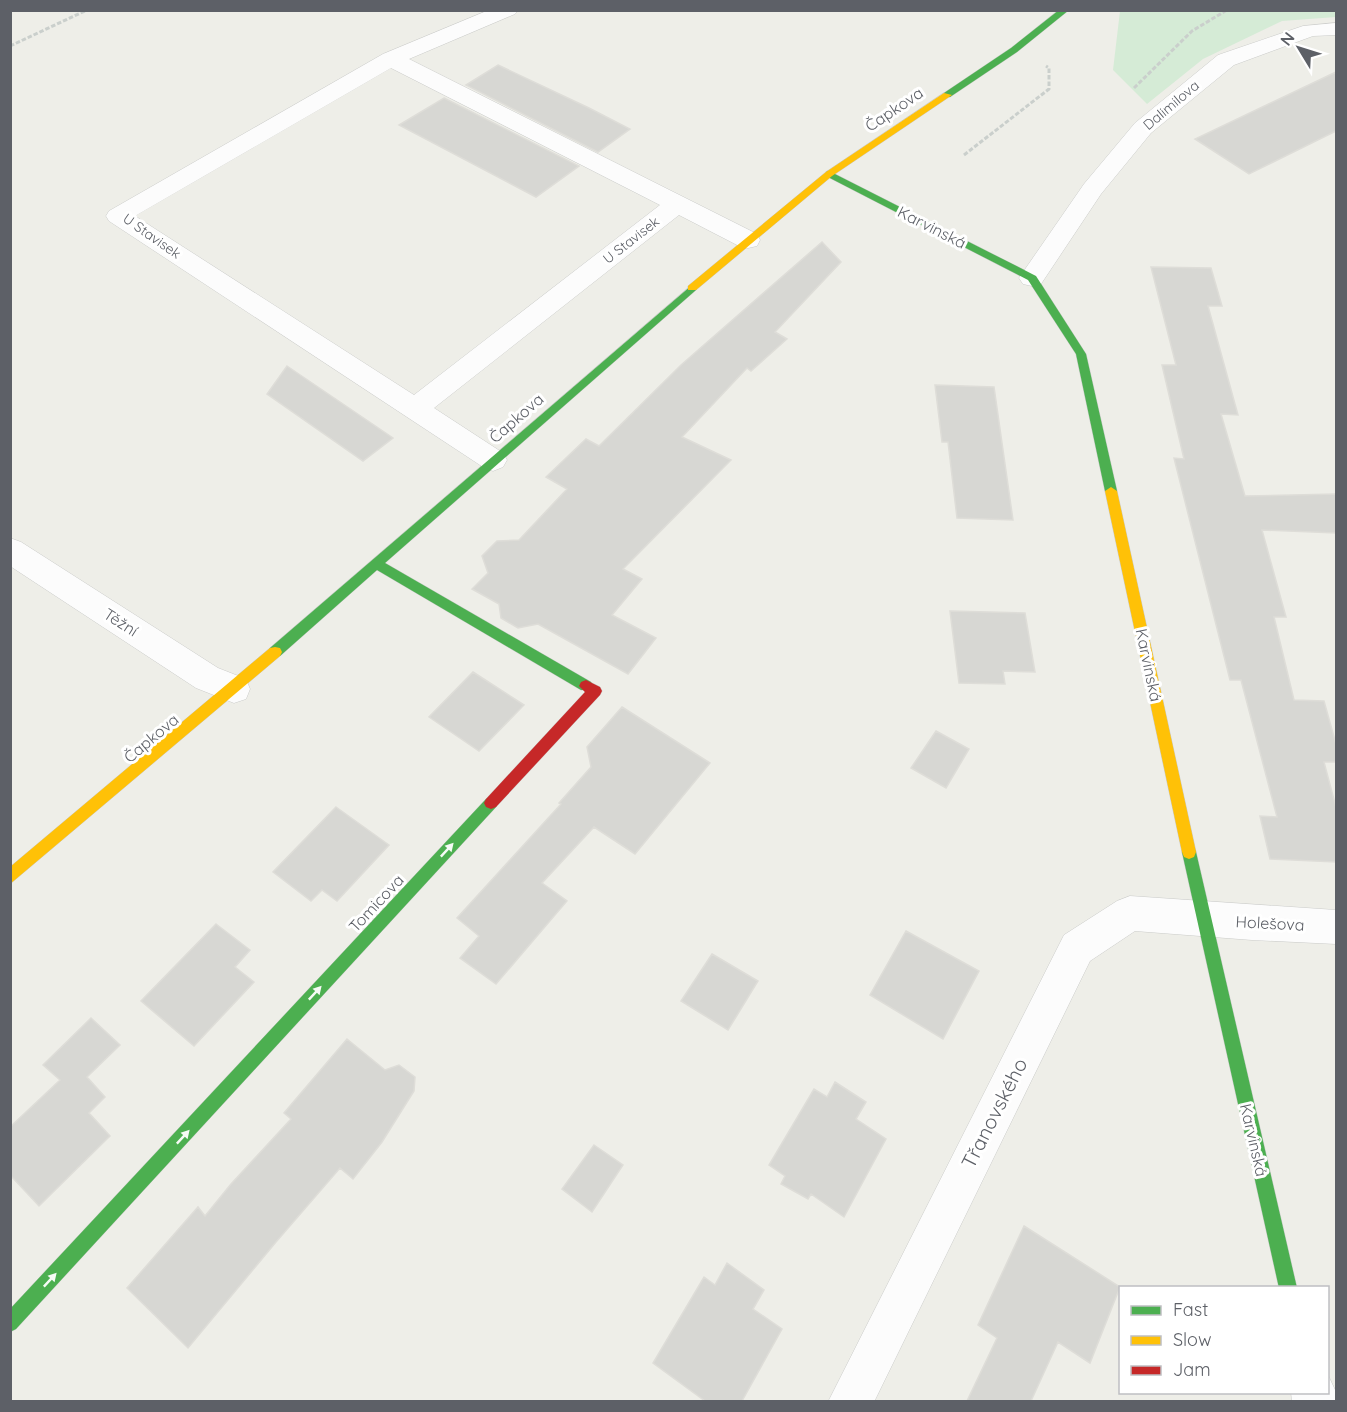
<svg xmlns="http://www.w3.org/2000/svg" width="1347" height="1412" font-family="Quicksand,sans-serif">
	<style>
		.green { fill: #d5ebd6 }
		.building { fill: #d7d7d3; stroke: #deddd8; stroke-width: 1.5 }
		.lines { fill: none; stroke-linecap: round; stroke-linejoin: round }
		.street-casing { stroke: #cbccca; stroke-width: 1 }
		.fast-casing { stroke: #cacbca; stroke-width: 1 }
		.slow-casing { stroke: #cacbca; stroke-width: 1 }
		.jam-casing { stroke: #cacbca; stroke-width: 1 }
		.path { stroke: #cacfcc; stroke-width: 3; stroke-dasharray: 4.5 2; stroke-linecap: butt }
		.street { fill: #fcfcfc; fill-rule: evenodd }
		.fast { fill: #4caf50; fill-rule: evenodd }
		.slow { fill: #ffc107; fill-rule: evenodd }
		.jam { fill: #c62828; fill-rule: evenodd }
		.oneway { fill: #f6fbf6 }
		.labels { text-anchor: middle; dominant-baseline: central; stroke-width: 6; stroke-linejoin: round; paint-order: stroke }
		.far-street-label { font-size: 14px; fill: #5d6067; stroke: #fff }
		.street-label { font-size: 16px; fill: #5d6067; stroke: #fff }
		.near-street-label { font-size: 20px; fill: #5d6067; stroke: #fff }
	</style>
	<rect width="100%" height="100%" fill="#eeeee8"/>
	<path class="green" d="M1120 11 1336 10V17L1282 21 1203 59 1147 104 1113 70Z"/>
	<path class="building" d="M498 65 589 108 630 129 598 152 466 85Z
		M1336 72V131L1249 174 1195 139Z
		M444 98 579 166 536 197 399 125Z
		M822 242 841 262 775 332 787 339 751 371 747 368 682 437 731 460 623 569 642 579 612 615 656 638 628 674 538 624 518 628 501 618 499 604 472 589 488 573 482 556 497 541 519 540 567 489 546 477 586 439 599 446 681 365Z
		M1151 267 1211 268 1222 306H1208L1238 415 1221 414 1245 496 1336 494V533L1262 530 1286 617H1274L1294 700 1324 701 1336 744V762H1324L1336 807V862L1270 859 1260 816 1277 817 1241 680H1230L1174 458 1184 459 1162 365H1176Z
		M287 366 393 438 363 461 267 394Z
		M935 385 994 387 1013 520 957 518 948 442H942Z
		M950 611 1025 613 1035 672 1003 671 1005 684 959 683Z
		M473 672 524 705 479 751 429 717Z
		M622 707 710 763 635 854 594 827 542 883 567 901 496 984 460 958 479 936 457 918 561 804 559 803 591 767 587 747Z
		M936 731 969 749 946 788 911 768Z
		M336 807 389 845 337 901 322 890 311 901 273 872Z
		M216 924 250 950 235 967 254 982 194 1046 141 1001Z
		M906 931 979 971 943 1039 870 995Z
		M712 954 758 981 728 1030 681 1001Z
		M91 1018 120 1045 87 1077 105 1097 89 1113 110 1136 39 1206 10 1175V1127L60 1080 43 1065Z
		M347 1039 385 1070 399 1065 415 1077 414 1091 382 1142 353 1179 340 1168 276 1242 188 1348 127 1288 198 1207 205 1216 231 1184 291 1119 284 1113Z
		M835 1082 866 1102 856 1119 886 1139 844 1217 811 1194 808 1199 781 1184 785 1176 769 1165 814 1089 827 1097Z
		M594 1145 623 1165 592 1212 562 1189Z
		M1024 1226 1120 1287 1090 1363 1058 1342 1031 1401H967L997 1338 978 1325Z
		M727 1263 764 1290 753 1309 782 1329 742 1401H705L653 1363 704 1277 715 1285Z"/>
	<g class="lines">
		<g class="street-casing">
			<path id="street" d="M489 10H518L515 14 409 59 757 234 760 240 757 246 748 248 739 246 679 215 434 408 503 453 507 460 503 467 493 471 483 467 109 221 106 216 109 211 383 54ZM391 68 660 205 414 395 135 216Z
				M1336 23V35L1313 36 1234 65 1151 133 1101 194 1041 284 1032 286 1023 284 1019 278 1084 184 1135 123 1218 55 1303 26Z
				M10 538 21 542 218 668 246 679 250 689 246 699 234 703 196 688 10 566Z
				M1130 896 1336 910V944L1252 940 1135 931 1090 961 874 1402H828L1064 935 1117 901Z
				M1328 1375 1336 1392V1402H1292L1291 1392H1328Z"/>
		</g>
		<g class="fast-casing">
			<path id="fast" d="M1059 10H1069L1017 52 950 97H944V93L1011 48Z
				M829 171 1036 276 1086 354 1117 491 1115 494 1111 495 1105 491 1076 354 1028 280 826 176V172Z
				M692 285 697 288 696 290 385 563 591 682 593 686 591 690H581L377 570 280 656H270L268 652 270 648Z
				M491 797 496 799 498 803 496 807 16 1329 10 1332V1309L486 799Z
				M1189 845 1194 847 1196 852 1297 1288H1279L1182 852 1184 847Z"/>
		</g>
		<g class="slow-casing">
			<path id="slow" d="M944 93 952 95 832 176 696 290H688V286L826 172Z
				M1111 487 1117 491 1196 852 1194 857 1189 859 1184 857 1182 852 1105 491Z
				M275 647 280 648 282 652 280 656 10 884V867L270 648Z"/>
		</g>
		<g class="jam-casing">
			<path id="jam" d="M586 680 600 687 602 691 600 695 496 807 491 809 486 807 484 803 486 799 585 692 579 686 581 682Z"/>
		</g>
		<path class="path" d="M10 46 87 10
			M1134 88 1192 31 1227 10
			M964 155 1049 89V68L1046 66"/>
		<use href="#street" class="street"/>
		<use href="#fast" class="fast"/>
		<use href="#slow" class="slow"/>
		<use href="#jam" class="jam"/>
	</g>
	<defs><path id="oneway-solid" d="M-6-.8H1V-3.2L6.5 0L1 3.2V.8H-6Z" transform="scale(1.5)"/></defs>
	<g class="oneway">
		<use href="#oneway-solid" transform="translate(447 850) rotate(-47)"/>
		<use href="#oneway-solid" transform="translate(315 993) rotate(-47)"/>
		<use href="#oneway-solid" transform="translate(183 1137) rotate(-47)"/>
		<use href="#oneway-solid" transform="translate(50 1280) rotate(-47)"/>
	</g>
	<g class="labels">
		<g class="far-street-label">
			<text transform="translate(1171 105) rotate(-40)">Dalimilova</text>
			<text transform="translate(152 236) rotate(35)">U Stavisek</text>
			<text transform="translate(631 240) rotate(-38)">U Stavisek</text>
		</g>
		<g class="street-label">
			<text transform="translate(894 109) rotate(-34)">Čapkova</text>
			<text transform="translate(932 227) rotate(27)">Karvinská</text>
			<text transform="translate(516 418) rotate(-41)">Čapkova</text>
			<text transform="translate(121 622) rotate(33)">Těžní</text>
			<text transform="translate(1149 665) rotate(78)">Karvinská</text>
			<text transform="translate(151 738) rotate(-40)">Čapkova</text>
			<text transform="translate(376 903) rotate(-47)">Tomicova</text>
			<text transform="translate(1270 923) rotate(3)">Holešova</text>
			<text transform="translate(1254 1140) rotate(77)">Karvinská</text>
		</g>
		<g class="near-street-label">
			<text transform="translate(994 1113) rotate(-63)">Třanovského</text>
		</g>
	</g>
	<rect width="1347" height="1412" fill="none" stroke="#5d6067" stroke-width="24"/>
	<rect x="1119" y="1286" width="210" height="108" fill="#ffffff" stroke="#bebfc2" stroke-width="1.5"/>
	<rect x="1131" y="1306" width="30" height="9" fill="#4caf50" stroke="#bebfc2" stroke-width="1.5"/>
	<text x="1173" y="1316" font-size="18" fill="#5d6067">Fast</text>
	<rect x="1131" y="1336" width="30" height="9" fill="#ffc107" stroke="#bebfc2" stroke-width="1.5"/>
	<text x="1173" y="1346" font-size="18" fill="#5d6067">Slow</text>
	<rect x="1131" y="1366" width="30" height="9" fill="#c62828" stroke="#bebfc2" stroke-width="1.5"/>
	<text x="1173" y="1376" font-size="18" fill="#5d6067">Jam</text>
	<g transform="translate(1299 48) rotate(308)" stroke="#ffffff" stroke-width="4.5" paint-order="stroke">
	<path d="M0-4.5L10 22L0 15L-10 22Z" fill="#5d6067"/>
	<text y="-9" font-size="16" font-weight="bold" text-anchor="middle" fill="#5d6067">N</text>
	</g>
</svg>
